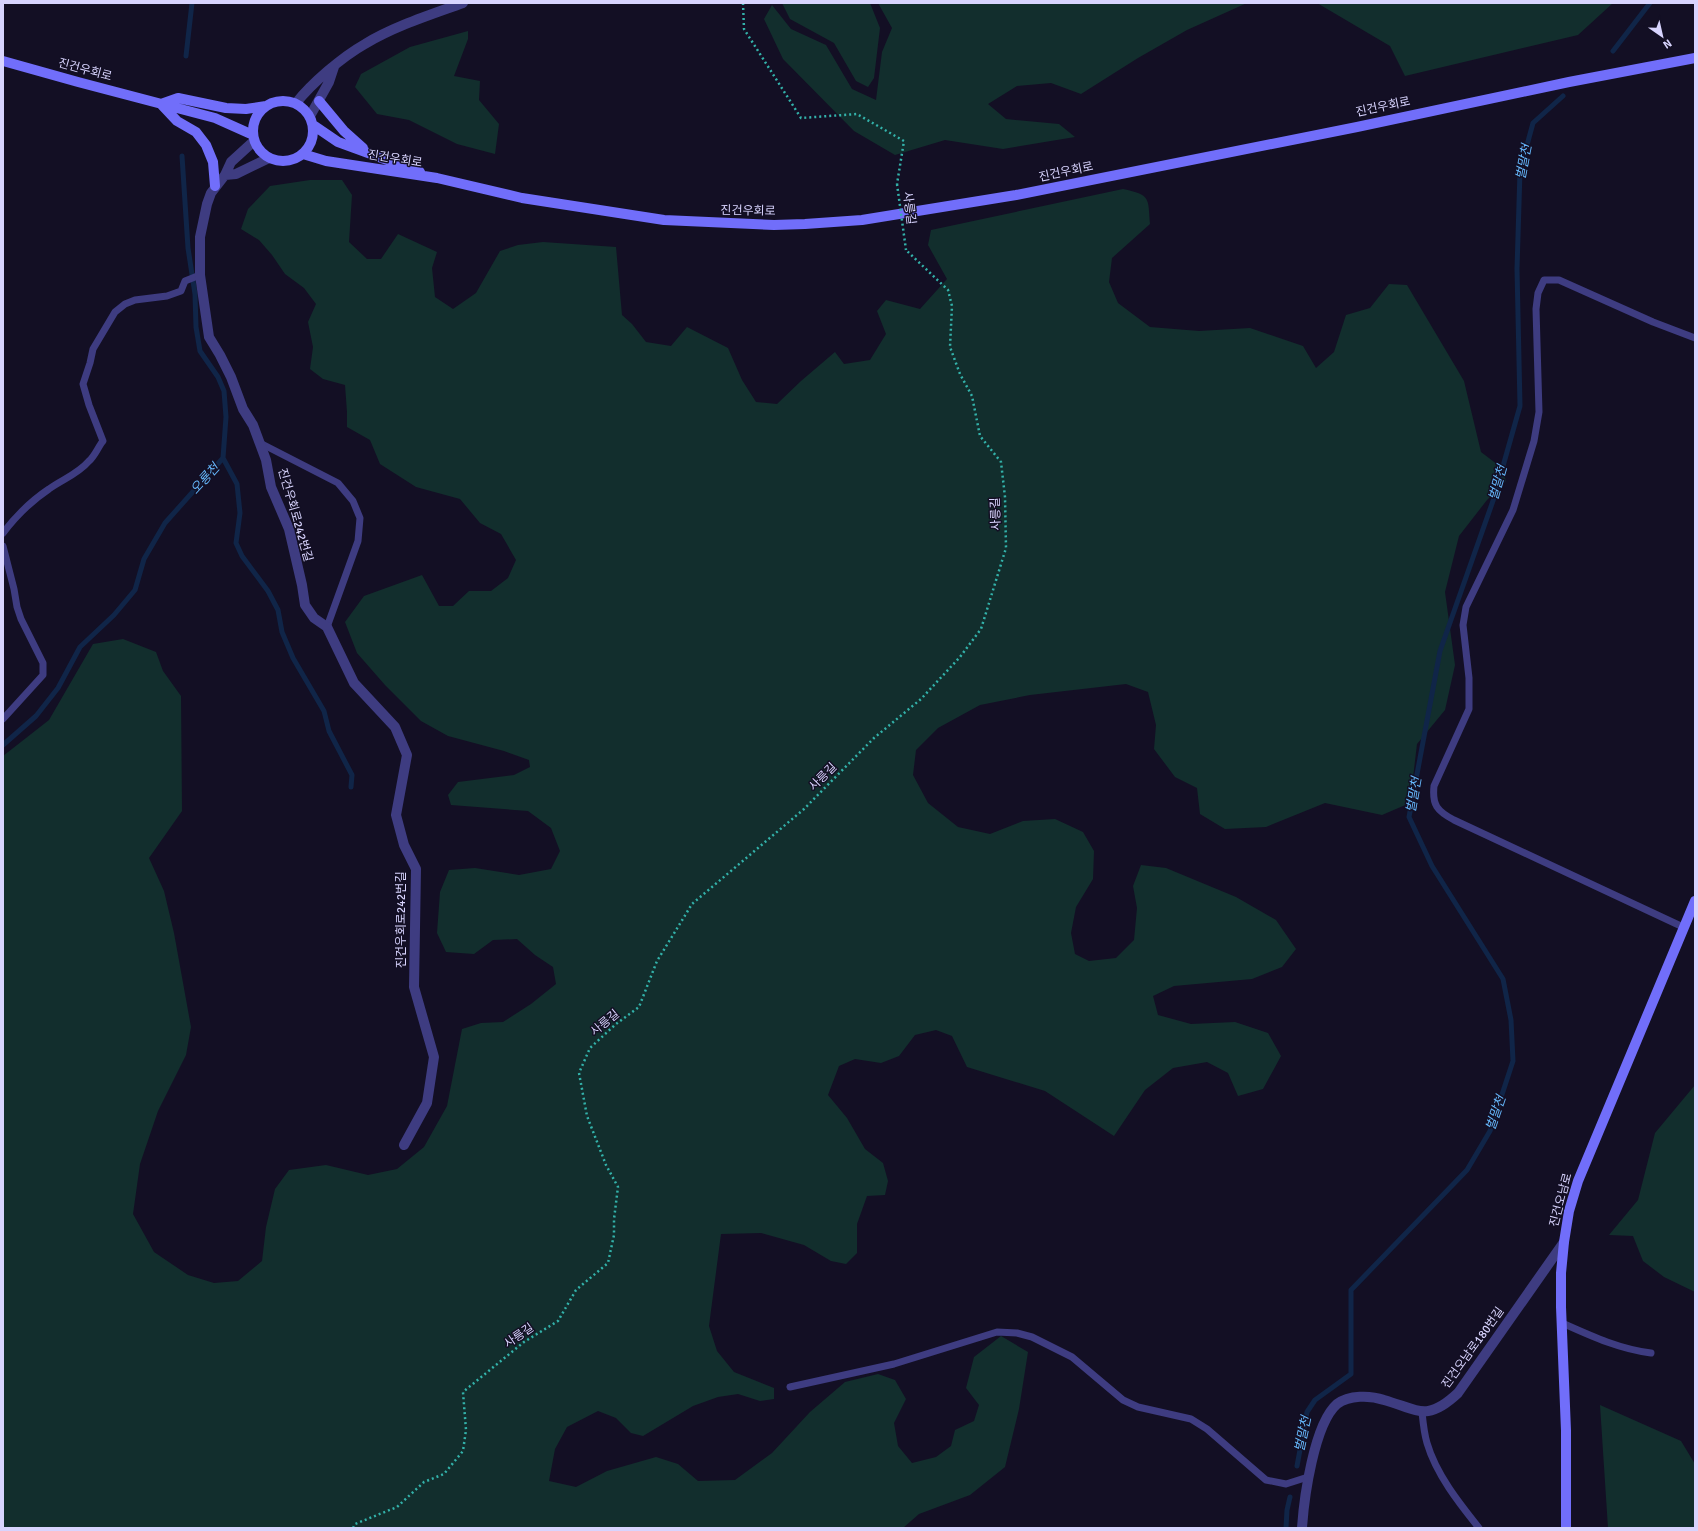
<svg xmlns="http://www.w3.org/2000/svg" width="1698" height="1531" font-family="Signika,'Noto Sans KR',sans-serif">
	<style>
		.green { fill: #122e2d }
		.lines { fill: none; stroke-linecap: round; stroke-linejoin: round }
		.stream { stroke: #102548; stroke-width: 5 }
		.path { stroke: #33b2aa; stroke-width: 2.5; stroke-dasharray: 2 3; stroke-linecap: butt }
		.service { stroke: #3e3c81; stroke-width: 7 }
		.minor { stroke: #3e3c81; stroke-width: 10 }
		.secondary { stroke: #716efa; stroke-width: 10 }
		.path-bridge { stroke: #33b2aa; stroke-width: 2.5; stroke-dasharray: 2 3; stroke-linecap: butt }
		.labels { text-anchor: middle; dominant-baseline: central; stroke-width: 3; stroke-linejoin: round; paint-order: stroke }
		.street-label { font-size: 12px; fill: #d8d4fe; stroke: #130f24 }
		.water-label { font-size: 13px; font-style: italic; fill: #65b6fa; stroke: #130f24 }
	</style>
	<rect width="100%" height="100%" fill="#130f24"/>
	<path class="green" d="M782 3H870L880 28 874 78 868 87 856 81 834 43 790 19Z
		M878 3H1247L1187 30 1138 58 1081 94 1051 83 1017 86 988 104 1006 119 1059 124 1075 137 1003 149 945 140 895 155 854 131 783 59 764 19 772 5 791 29 826 45 852 89 876 100 882 52 892 28Z
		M1317 3H1613L1578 35 1405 76 1390 46Z
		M468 31V39L454 76 480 81 479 100 499 124 495 154 457 144 409 120 377 114 355 87 361 74 410 47Z
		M310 180H342L352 195 349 242 367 259H381L398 234 437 252 432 268 435 297 453 309 476 293 500 251 518 245 543 242 616 247 622 315 632 324 646 342 671 346 687 327 728 348 742 380 756 402 777 404 801 381 835 352 844 364 870 360 886 334 877 311 886 300 920 309 947 279 928 245 931 230 1123 189C1151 195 1148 198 1150 224L1112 258 1109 282 1118 303 1150 327 1199 331 1250 328 1303 346 1316 368 1334 352 1346 315 1370 308 1389 284 1407 285 1464 381 1481 452 1502 468 1506 481 1487 500 1459 536 1445 592 1455 665 1445 710 1417 744 1410 803 1382 815 1325 803 1266 827 1225 829 1200 814 1197 788 1175 777 1154 749 1156 725 1148 692 1126 684 1030 695 980 705 938 728 916 750 913 775 928 803 958 827 990 834 1023 821 1055 819 1083 832 1094 851 1093 879 1076 907 1071 933 1075 954 1089 961 1116 958 1134 940 1137 908 1133 886 1141 865 1166 868 1236 897 1276 920 1296 949 1282 967 1252 979 1174 986 1153 996 1158 1015 1191 1024 1235 1022 1268 1033 1281 1056 1263 1089 1238 1096 1228 1073 1207 1062 1173 1068 1145 1090 1114 1136 1045 1091 967 1067 952 1036 936 1030 915 1035 899 1056 881 1063 855 1059 839 1066 828 1095 847 1118 865 1149 883 1163 888 1181 885 1195 867 1196 857 1224V1253L846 1264 831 1261 804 1245 761 1233 721 1234 709 1326 717 1351 734 1372 774 1388V1399L760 1401 738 1394 718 1397 693 1406 643 1436 631 1433 616 1418 598 1411 567 1427 555 1449 549 1481 576 1487 607 1471 656 1457 678 1464 698 1481 735 1480 772 1453 810 1412 845 1382 878 1374 895 1380 906 1399 894 1423 898 1446 912 1463 936 1457 951 1446 955 1430 974 1421 979 1405 966 1388 974 1357 1001 1336 1028 1352 1019 1409 1005 1467 970 1495 919 1514 903 1528H3V756L49 720 93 644 123 639 156 652 163 671 181 696 182 811 149 858 164 891 174 933 191 1027 186 1055 158 1111 140 1164 133 1214 154 1252 188 1275 214 1283 238 1281 262 1261 266 1227 275 1189 289 1170 326 1165 368 1175 397 1169 424 1147 447 1106 462 1029 481 1023 503 1022 531 1004 556 984 553 967 535 955 517 939 493 940 474 954 446 952 437 933 440 892 449 870 475 868 519 875 551 869 560 851 551 828 528 811 451 805 448 795 458 782 514 775 530 767 529 760 504 751 448 736 421 721 385 685 357 653 345 622 364 596 422 575 439 606H453L469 591H491L508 578 516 560 501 534 480 523 460 499 416 487 380 464 370 440 347 427V412L345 385 323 379 310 369 313 347 308 322 316 304 304 288 285 274 272 255 259 240 241 229 248 209 270 186Z
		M1695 1085V1292L1664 1277 1643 1261 1633 1236 1609 1235 1638 1200 1655 1133Z
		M1600 1405 1681 1441 1695 1464V1528H1608Z"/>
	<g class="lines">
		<path class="stream" d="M1613 51 1650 3
			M186 56 192 3
			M223 458 237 484 240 513 236 543 242 556 268 591 278 610 282 632 293 658 324 711 329 731 352 775 351 787
			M3 745 36 716 58 688 80 647 114 615 135 590 144 559 165 523 223 458 226 417 224 391 218 377 200 351 196 327 195 294 188 248 182 156
			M1297 1466 1307 1412 1315 1400 1351 1374V1290L1467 1170 1490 1131 1513 1061 1511 1020 1503 979 1432 866 1409 817 1440 651 1494 498 1520 406 1517 269 1520 171 1533 123 1563 96
			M1286 1528 1287 1510 1290 1497"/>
		<path class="path" d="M743 3 744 29 801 118 857 114 904 141 897 184
			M353 1528 355 1524 397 1507 424 1482 444 1474 463 1451 466 1430 463 1392 524 1342 558 1321 576 1290 608 1263 614 1235V1219L618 1187 606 1165 587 1116 579 1073 590 1048 616 1024 639 1007 657 961 692 904 804 809 874 738 921 699 960 657 981 629 1006 548 1005 497 1001 462 980 436 972 396 960 374 950 347 952 306 948 290 906 250"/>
		<path class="service" d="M260 443 338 483 353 501 360 518 358 541 327 627
			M3 533C16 516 31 501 49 489 63 479 78 474 89 461 95 456 98 447 103 441L89 405 83 384 90 363 93 349 115 312 125 304 135 300 167 296 181 291 185 281 200 275
			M3 546 14 589 17 607 21 619 43 663V675L3 719
			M1683 927 1454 820C1437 811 1432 805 1434 786L1469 709V678L1463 625 1466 607 1513 510 1534 441 1539 412 1536 309 1538 293 1544 280H1559L1653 322 1695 338
			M1562 1323C1591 1336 1619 1349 1651 1353
			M790 1387 894 1364 997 1332 1017 1333 1032 1337 1072 1357 1123 1400 1138 1407 1191 1419 1207 1429 1266 1480 1286 1484 1308 1477
			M1422 1412C1423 1422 1424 1433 1427 1443 1436 1474 1459 1503 1479 1528"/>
		<path class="minor" d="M296 103C312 83 342 57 365 44 395 26 430 15 463 3
			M310 116 329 82 334 67
			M254 141 231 162 225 175 211 193 207 204 200 237V275L209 337 220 355 231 377 243 409 253 425 266 460 271 487 289 529 302 585 305 605 314 618 327 627 354 683 395 727 407 755 396 815 404 845 416 869 414 987 434 1057 427 1103 404 1145
			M225 175 236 174 269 158
			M1302 1528C1304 1498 1314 1424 1337 1404 1349 1395 1370 1395 1384 1400 1419 1410 1427 1422 1458 1393L1564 1242"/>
		<path class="secondary" d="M3 61 78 82 215 118 253 135
			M253 131a30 30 0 1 1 60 0a30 30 0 1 1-60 0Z
			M319 101 344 131 363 148
			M161 104 178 98 226 108 246 109 266 106
			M161 104 177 121 196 132 206 145 213 162 215 186
			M313 125 338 142 420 172
			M303 154 326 161 437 178 522 198 664 220 774 225 805 224 862 220 1016 195 1357 127 1569 82 1695 58
			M1566 1528V1431L1561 1307V1273L1564 1242 1569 1211 1578 1181 1695 901"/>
		<path class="path-bridge" d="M897 184 906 250"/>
	</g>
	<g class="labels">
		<g class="street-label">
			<text transform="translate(85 70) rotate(15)">진건우회로</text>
			<text transform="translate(1383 107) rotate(-12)">진건우회로</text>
			<text transform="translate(395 159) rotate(9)">진건우회로</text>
			<text transform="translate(1066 172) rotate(-12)">진건우회로</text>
			<text transform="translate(909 208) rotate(83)">사릉길</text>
			<text transform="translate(748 211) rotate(1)">진건우회로</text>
			<text transform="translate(996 514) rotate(-92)">사릉길</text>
			<text transform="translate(295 515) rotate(74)">진건우회로242번길</text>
			<text transform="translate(823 777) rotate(-45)">사릉길</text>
			<text transform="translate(401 920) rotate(-90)">진건우회로242번길</text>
			<text transform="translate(605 1023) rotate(-40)">사릉길</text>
			<text transform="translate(1561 1200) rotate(-75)">진건오남로</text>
			<text transform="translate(519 1336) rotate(-35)">사릉길</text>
			<text transform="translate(1473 1348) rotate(-54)">진건오남로180번길</text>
		</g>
		<g class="water-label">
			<text transform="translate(1524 162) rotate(-79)">벌말천</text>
			<text transform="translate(205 479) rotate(-48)">오룡천</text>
			<text transform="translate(1498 483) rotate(-74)">벌말천</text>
			<text transform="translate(1414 795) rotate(-80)">벌말천</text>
			<text transform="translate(1496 1113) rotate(-71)">벌말천</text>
			<text transform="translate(1303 1434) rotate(-78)">벌말천</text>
		</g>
	</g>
	<rect width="1698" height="1531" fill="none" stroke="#d8d4fe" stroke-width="8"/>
	<g transform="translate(1662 36) rotate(146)" stroke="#130f24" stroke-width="3" paint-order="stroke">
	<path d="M0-3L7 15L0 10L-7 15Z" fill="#d8d4fe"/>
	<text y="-6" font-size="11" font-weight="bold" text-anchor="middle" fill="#d8d4fe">N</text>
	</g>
</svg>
